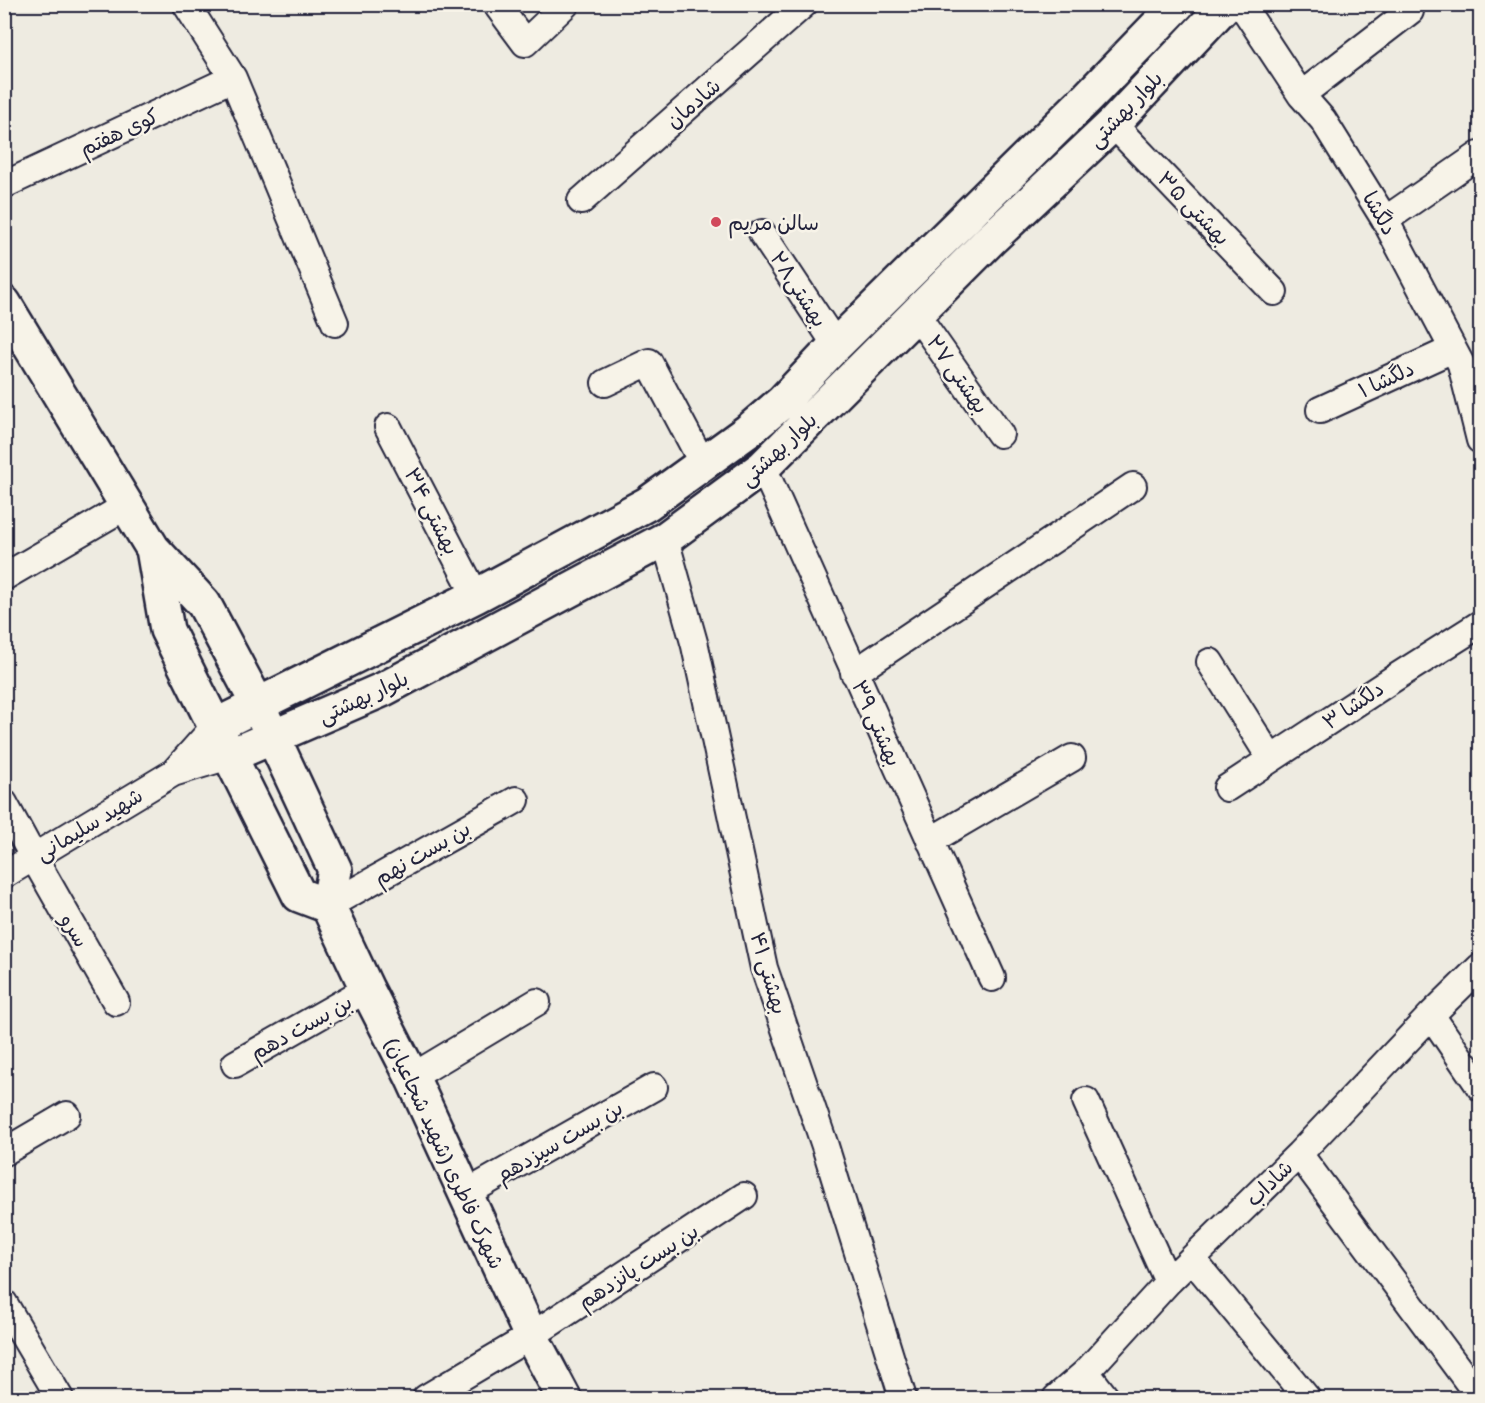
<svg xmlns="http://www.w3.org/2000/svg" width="1485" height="1403" font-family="Itim,'Playpen Sans Arabic',sans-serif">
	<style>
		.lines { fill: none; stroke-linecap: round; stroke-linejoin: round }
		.minor-casing { stroke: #22223b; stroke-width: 30 }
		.secondary-casing { stroke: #22223b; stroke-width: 38 }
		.minor { stroke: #f7f3e8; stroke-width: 26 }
		.secondary { stroke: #f7f3e8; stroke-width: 33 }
		.poi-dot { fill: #d1495b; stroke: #f7f3e8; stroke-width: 2 }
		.labels { text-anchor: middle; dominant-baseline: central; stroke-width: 5; stroke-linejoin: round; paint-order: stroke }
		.street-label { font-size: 21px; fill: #22223b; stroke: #f7f3e8 }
		.poi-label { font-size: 21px; fill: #22223b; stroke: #f7f3e8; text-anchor: start }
	</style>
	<rect width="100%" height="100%" fill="#eeebe1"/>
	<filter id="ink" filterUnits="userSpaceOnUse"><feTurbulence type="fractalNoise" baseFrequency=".0167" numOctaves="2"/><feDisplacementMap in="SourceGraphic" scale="12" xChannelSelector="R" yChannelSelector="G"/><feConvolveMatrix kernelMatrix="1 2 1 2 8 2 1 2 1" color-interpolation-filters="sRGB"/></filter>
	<g filter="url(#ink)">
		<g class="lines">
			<g class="minor-casing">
				<path id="minor" d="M186 4 233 78 335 323
					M496 4 525 43 566 4
					M1241 4 1301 95 1323 120 1385 220 1461 364 1480 440
					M1301 95 1410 11
					M1113 124 1274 292
					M4 185 233 78
					M581 201 804 4
					M1385 220 1479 155
					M762 233 836 345
					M916 314 1000 434
					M605 383 649 362 703 464
					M1320 410 1453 349
					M388 427 476 596
					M763 467 992 978
					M665 539 695 646 764 968 825 1146 903 1398
					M4 577 126 506
					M1210 662 1271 759
					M854 673 1133 486
					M173 773 215 726
					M1227 788 1393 679 1480 624
					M4 803 34 858 116 1002
					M930 841 1072 758
					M4 875 173 773 229 756
					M328 906 516 800
					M1431 1015 1480 1087
					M235 1064 367 989
					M412 1077 537 1002
					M1086 1101 1168 1282
					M4 1152 67 1115
					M1299 1154 1480 1398
					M465 1194 654 1087
					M1192 1259 1307 1398
					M4 1303 60 1398
					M1086 1372 1106 1398
					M426 1398 531 1336 744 1196
					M1056 1398 1086 1372 1168 1282 1299 1154 1431 1015 1480 967"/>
			</g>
			<g class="secondary-casing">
				<path id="secondary" d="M4 303 153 549 204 604 258 705 335 870 328 906 367 989 412 1077 531 1336 564 1398
					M153 549 167 630 299 895 328 906
					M215 726 476 596 647 504 748 431 782 402 836 345 1088 97 1178 4
					M229 756 384 689 665 539 763 467 990 240 1113 124 1226 4"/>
			</g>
			<use href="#minor" class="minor"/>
			<use href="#secondary" class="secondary"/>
		</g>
	</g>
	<circle class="poi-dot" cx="716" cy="222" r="6"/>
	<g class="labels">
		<g class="street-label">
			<text transform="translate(693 103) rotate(-41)">شادمان</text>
			<text transform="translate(1125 109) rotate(-46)">بلوار بهشتی</text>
			<text transform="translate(119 132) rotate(-25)">کوی هفتم</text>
			<text transform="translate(1194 208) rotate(46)">بهشتی ۳۵</text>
			<text transform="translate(1380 213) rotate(60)">دلگشا</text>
			<text transform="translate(799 289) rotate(57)">بهشتی۲۸</text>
			<text transform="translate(958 374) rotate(55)">بهشتی ٣٧</text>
			<text transform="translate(1386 379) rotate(-25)">دلگشا ۱</text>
			<text transform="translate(778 449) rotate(-43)">بلوار بهشتی</text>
			<text transform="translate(432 511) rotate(63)">بهشتی ۳۴</text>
			<text transform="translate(363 697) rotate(-25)">بلوار بهشتی</text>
			<text transform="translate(1353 705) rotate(-34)">دلگشا ۳</text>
			<text transform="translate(877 723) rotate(66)">بهشتی ۳۹</text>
			<text transform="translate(89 824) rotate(-31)">شهید سلیمانی</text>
			<text transform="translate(422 853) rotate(-30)">بن بست نهم</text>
			<text transform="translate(75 930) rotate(60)">سرو</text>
			<text transform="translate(769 973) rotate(74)">بهشتی ۴۱</text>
			<text transform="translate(301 1027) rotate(-29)">بن بست دهم</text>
			<text transform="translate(559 1141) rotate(-30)">بن بست سیزدهم</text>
			<text transform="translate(445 1153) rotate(65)">شهرک فاطری (شهید شجاعیان)</text>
			<text transform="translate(1269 1183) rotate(-44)">شاداب</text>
			<text transform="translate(638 1266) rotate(-33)">بن بست پانزدهم</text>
		</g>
		<g class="poi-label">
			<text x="728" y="222">سالن مریم</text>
		</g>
	</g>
	<rect width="1485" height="1403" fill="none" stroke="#f7f3e8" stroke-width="24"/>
	<rect x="12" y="12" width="1461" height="1379" fill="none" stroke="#22223b" stroke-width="2" filter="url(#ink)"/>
</svg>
